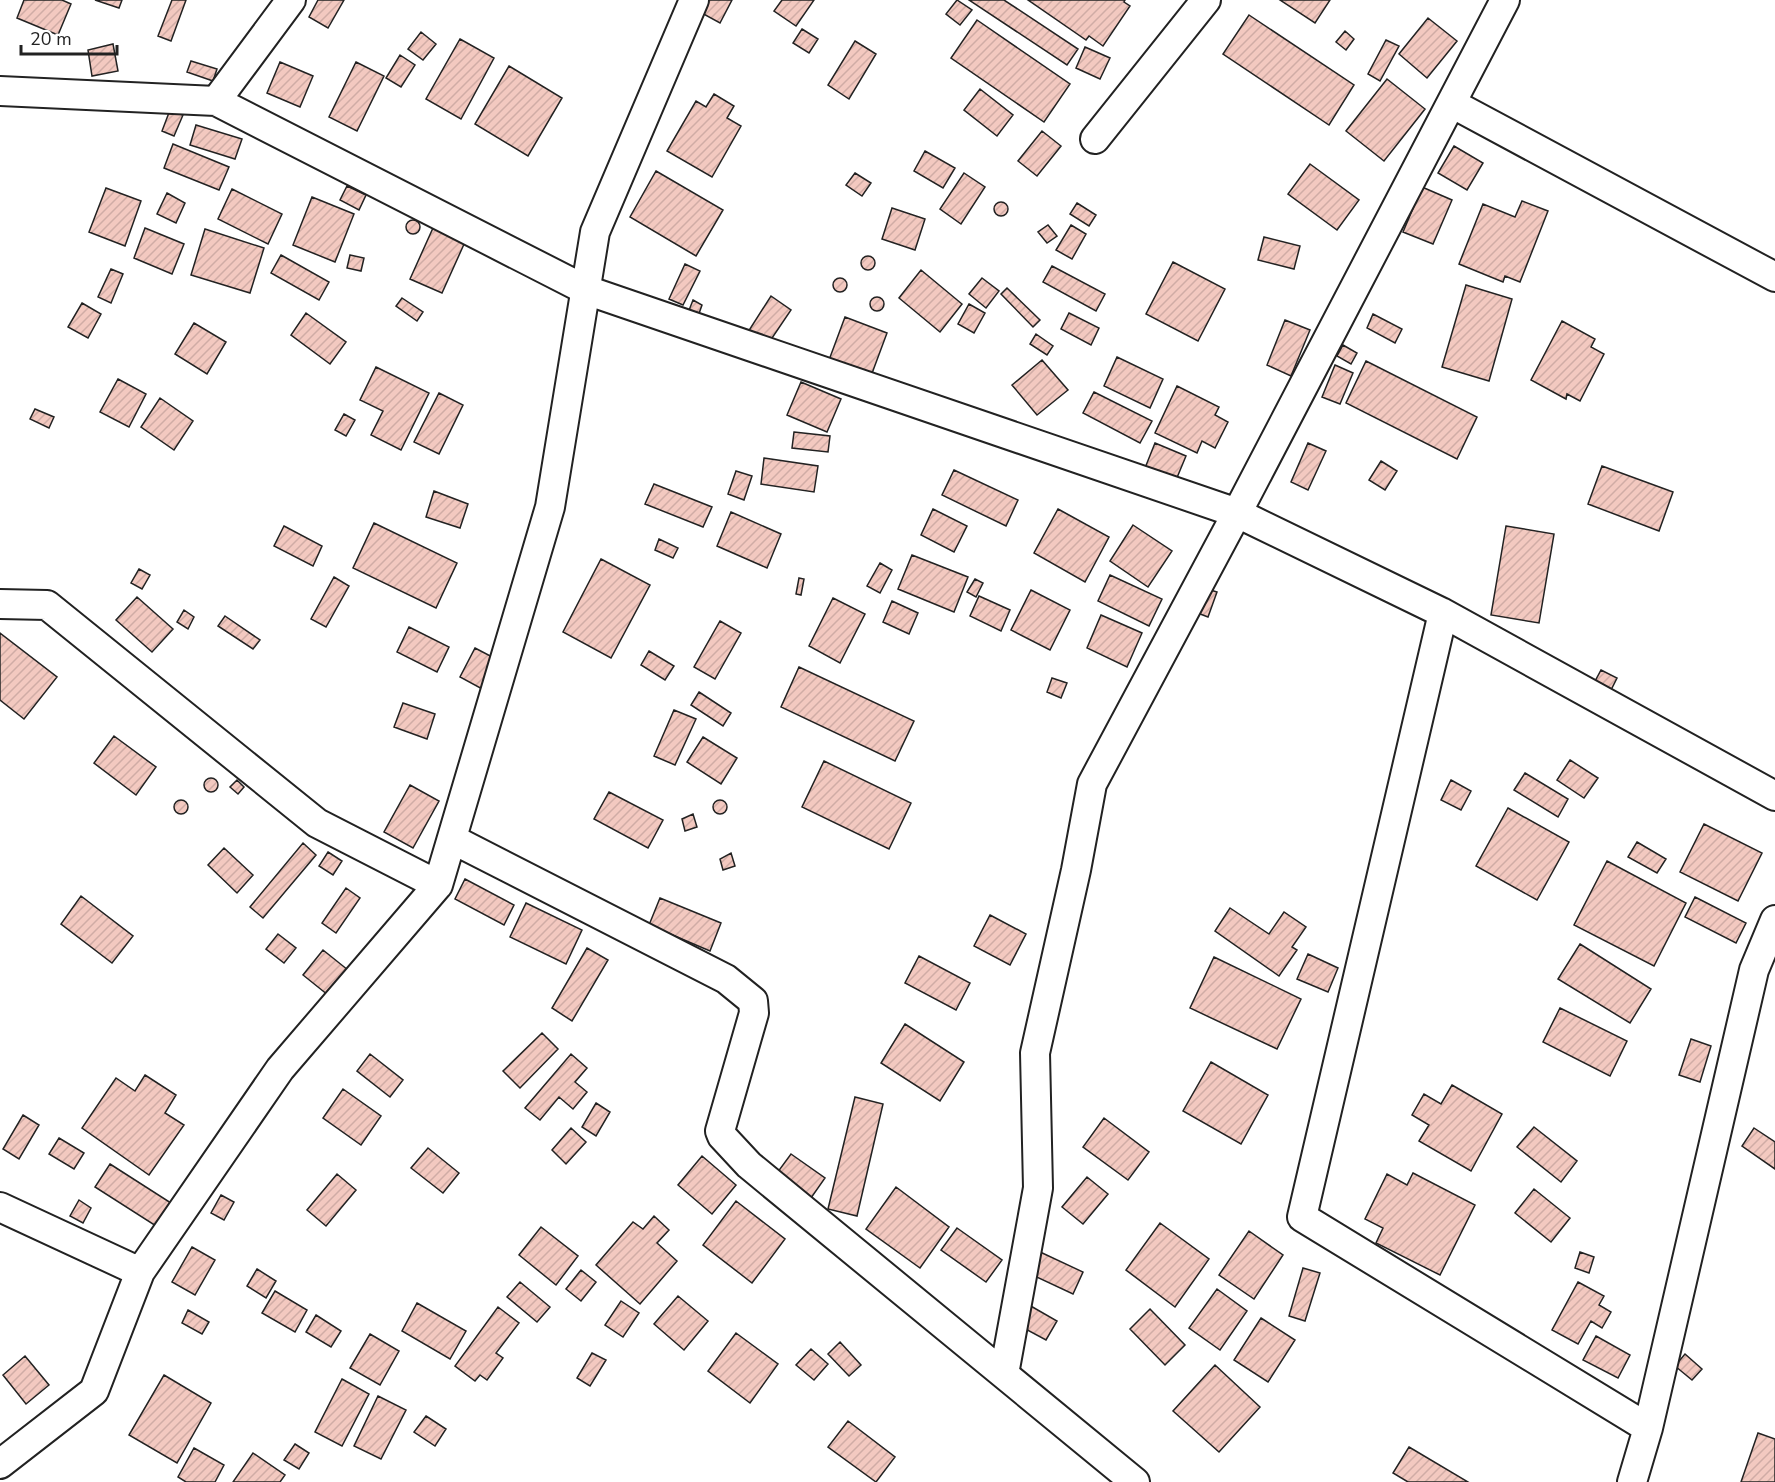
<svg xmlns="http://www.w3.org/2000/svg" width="1775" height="1482" font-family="'Nunito Sans',sans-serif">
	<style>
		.building { fill: url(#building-hatch); stroke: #222; stroke-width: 1.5 }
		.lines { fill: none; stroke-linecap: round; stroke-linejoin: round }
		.street-casing { stroke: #222; stroke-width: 32 }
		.street { stroke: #fff; stroke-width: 28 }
	</style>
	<defs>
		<pattern id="building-hatch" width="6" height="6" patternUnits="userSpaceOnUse" patternTransform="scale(1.5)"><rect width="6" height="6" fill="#f3c9c0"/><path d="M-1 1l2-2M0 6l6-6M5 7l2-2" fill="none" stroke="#d0aca5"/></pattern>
	</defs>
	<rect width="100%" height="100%" fill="#fff"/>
	<path class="building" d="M24 0H62L71 4 58 35 17 18Z
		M95 0H122L119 8Z
		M172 0H186L171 41 158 36Z
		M318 0H344L328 28 309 17Z
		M704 0H732L720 23 698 11Z
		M782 0H814L796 26 774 11Z
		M957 0 972 10 960 25 946 14Z
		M969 0H1004L1078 49 1067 65Z
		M1028 0H1125L1124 2 1130 6 1103 46 1089 36 1086 40Z
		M1280 0H1330L1315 23Z
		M1249 15 1354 85 1329 125 1223 54Z
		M1428 18 1457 41 1427 78 1399 54Z
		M977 20 1070 84 1044 122 951 58Z
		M802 29 818 39 809 53 793 43Z
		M1345 31 1354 39 1346 50 1336 42Z
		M421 32 436 44 423 60 408 49Z
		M460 39 494 58 461 119 426 99Z
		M1386 40 1399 46 1380 81 1368 74Z
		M855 41 876 54 849 99 828 85Z
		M113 44 118 71 92 76 88 50Z
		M1085 47 1110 58 1100 79 1076 68Z
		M400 55 415 65 401 87 386 78Z
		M191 61 217 69 213 81 187 72Z
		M280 62 313 76 300 107 267 93Z
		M356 62 384 76 357 131 329 117Z
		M509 66 562 98 528 156 475 124Z
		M1387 79 1425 109 1384 161 1346 131Z
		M980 89 1013 115 997 136 964 110Z
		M714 94 734 106 727 118 741 126 712 177 667 151 696 101 706 107Z
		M170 110 183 115 174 136 162 131Z
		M196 125 242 139 235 159 190 145Z
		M1042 131 1061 146 1037 176 1018 161Z
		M173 144 229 167 219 190 164 168Z
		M1454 146 1483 163 1467 190 1438 173Z
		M925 151 955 168 943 188 914 171Z
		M1310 164 1359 200 1337 230 1288 194Z
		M656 171 723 210 696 256 630 217Z
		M855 173 871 183 862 196 846 185Z
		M964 173 985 187 961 224 940 209Z
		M347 186 366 195 359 210 340 200Z
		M1422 187 1452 200 1433 244 1403 232Z
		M106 188 141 201 125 246 89 232Z
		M232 189 282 214 268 244 218 219Z
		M167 193 185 203 176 223 157 214Z
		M312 197 354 214 335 262 293 245Z
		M1522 201 1548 211 1520 282 1505 276 1503 282 1459 264 1483 204 1515 217Z
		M994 209a7 7 0 1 1 14 0a7 7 0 1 1-14 0Z
		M1077 203 1096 215 1089 226 1070 214Z
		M892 208 925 219 915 250 882 239Z
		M406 227a7 7 0 1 1 14 0a7 7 0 1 1-14 0Z
		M1048 225 1057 236 1047 243 1038 232Z
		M1071 225 1086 234 1072 259 1056 250Z
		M145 228 184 244 172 274 134 258Z
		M433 228 465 242 442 293 410 279Z
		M205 229 264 248 250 293 191 275Z
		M1264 237 1300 246 1294 269 1258 260Z
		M281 255 329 282 319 300 271 273Z
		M350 255 364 258 361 271 347 268Z
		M861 263a7 7 0 1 1 14 0a7 7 0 1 1-14 0Z
		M1173 262 1225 289 1198 341 1146 314Z
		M685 264 700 271 683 305 669 299Z
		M1052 266 1105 294 1096 311 1043 282Z
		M111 269 123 274 111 303 98 297Z
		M921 270 962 304 940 332 899 298Z
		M833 285a7 7 0 1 1 14 0a7 7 0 1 1-14 0Z
		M982 278 999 291 986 308 969 294Z
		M1466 285 1512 299 1489 381 1442 367Z
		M1007 288 1040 320 1033 327 1001 294Z
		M771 296 791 310 768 344 748 332Z
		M870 304a7 7 0 1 1 14 0a7 7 0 1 1-14 0Z
		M402 298 423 312 417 321 396 306Z
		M693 300 702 305 696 322 686 318Z
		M82 303 101 314 88 338 68 327Z
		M969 304 985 313 974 333 958 324Z
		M306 313 346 342 330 364 291 335Z
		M1069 313 1099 328 1091 345 1061 329Z
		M1373 314 1402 329 1395 343 1367 328Z
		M845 317 887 333 871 376 829 360Z
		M1285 320 1310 330 1291 376 1267 365Z
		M1562 321 1595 339 1591 347 1604 354 1580 401 1567 394 1566 399 1531 380Z
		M194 323 226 342 207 374 175 354Z
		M1036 334 1053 346 1047 355 1030 344Z
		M1343 345 1357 353 1351 364 1337 356Z
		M1117 357 1163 379 1150 408 1104 386Z
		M1042 360 1068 390 1037 415 1012 385Z
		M1366 361 1477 417 1457 459 1346 403Z
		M1335 365 1353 373 1340 404 1322 397Z
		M376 367 429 393 401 450 371 435 383 411 360 400Z
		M118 379 146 394 129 427 100 412Z
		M801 382 841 399 827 432 787 415Z
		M1177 386 1219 407 1215 415 1228 422 1215 448 1202 441 1197 453 1155 433Z
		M1094 392 1152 421 1140 443 1083 413Z
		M439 393 463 405 439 454 414 442Z
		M160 398 193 421 174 450 141 427Z
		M35 409 54 417 49 428 30 419Z
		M344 414 355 420 346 436 335 430Z
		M794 432 830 436 828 452 792 448Z
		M1155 443 1186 456 1176 480 1145 468Z
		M1308 443 1326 451 1308 490 1291 482Z
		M764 458 818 466 814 492 761 484Z
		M1381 461 1397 471 1385 490 1369 480Z
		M1602 466 1673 492 1659 531 1588 504Z
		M954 470 1018 500 1006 526 942 495Z
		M736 471 752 476 744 500 728 494Z
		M654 484 712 507 703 527 645 504Z
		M434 491 468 504 460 528 426 517Z
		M933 509 967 526 954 552 921 535Z
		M1058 509 1109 537 1085 582 1034 553Z
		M731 512 781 534 767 568 717 546Z
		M374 523 457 563 436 608 353 568Z
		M1133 525 1172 551 1148 587 1110 561Z
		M284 526 322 546 313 566 274 546Z
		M1506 526 1554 534 1539 623 1491 615Z
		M659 539 678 548 673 558 655 550Z
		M912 555 968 577 954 612 898 589Z
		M601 559 650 585 611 658 563 632Z
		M880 563 892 570 880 593 867 586Z
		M139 569 150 575 142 589 131 583Z
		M1110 575 1162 599 1149 626 1098 601Z
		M334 577 349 586 326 627 311 619Z
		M799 578 804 579 801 595 796 594Z
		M975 579 983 583 976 597 967 592Z
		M1204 588 1217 592 1208 617 1195 612Z
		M1031 590 1070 610 1050 650 1011 630Z
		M979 596 1010 610 1001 631 970 616Z
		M137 597 173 629 152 652 116 620Z
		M833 598 865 614 840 663 809 646Z
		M892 601 918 613 909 634 883 622Z
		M184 610 194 617 188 629 177 622Z
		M1101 615 1142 633 1127 667 1087 648Z
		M225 616 260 640 253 649 218 626Z
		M720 621 741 633 715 679 694 667Z
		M409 627 449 647 437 672 397 652Z
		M0 633 57 677 24 719 0 700Z
		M475 648 500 661 484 690 460 677Z
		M649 651 674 666 665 680 641 665Z
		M799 667 914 721 895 761 781 707Z
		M1601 670 1617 678 1609 694 1593 685Z
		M1052 678 1067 683 1061 698 1047 692Z
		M699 692 731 713 723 726 691 705Z
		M403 703 435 714 427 739 394 727Z
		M674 710 696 719 675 765 654 756Z
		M114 736 156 767 136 795 94 763Z
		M703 737 737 758 721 784 687 762Z
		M1570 760 1598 778 1584 798 1557 780Z
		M824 761 911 803 889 849 802 807Z
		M1525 773 1568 799 1558 817 1514 790Z
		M204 785a7 7 0 1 1 14 0a7 7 0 1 1-14 0Z
		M237 780 244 787 238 794 230 787Z
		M1451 780 1471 791 1461 810 1441 800Z
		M410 785 439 801 413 848 384 832Z
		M609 792 663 820 648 848 594 819Z
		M713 807a7 7 0 1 1 14 0a7 7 0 1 1-14 0Z
		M174 807a7 7 0 1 1 14 0a7 7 0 1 1-14 0Z
		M1508 808 1569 842 1537 900 1476 866Z
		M693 814 697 827 685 831 682 819Z
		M1704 824 1762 853 1738 901 1680 872Z
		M1637 842 1666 859 1657 873 1628 857Z
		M303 843 316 855 263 918 250 907Z
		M224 848 253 875 237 893 208 865Z
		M328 852 342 861 333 875 319 866Z
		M731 853 735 866 723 870 720 859Z
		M1607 861 1686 903 1654 966 1574 925Z
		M465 879 514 905 504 925 455 899Z
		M346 888 360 898 336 933 322 923Z
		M81 896 133 936 112 963 61 924Z
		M1695 897 1746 923 1736 943 1685 917Z
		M660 898 721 923 710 951 649 925Z
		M526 903 582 930 566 964 510 937Z
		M1230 908 1269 934 1284 912 1306 927 1292 947 1297 950 1279 976 1215 931Z
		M990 915 1026 934 1010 965 974 946Z
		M278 934 296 948 284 963 266 949Z
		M1580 944 1651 989 1630 1023 1558 979Z
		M587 948 608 960 572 1021 552 1008Z
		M323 950 348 970 328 995 303 975Z
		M1308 954 1338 968 1328 992 1297 979Z
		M919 956 970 983 956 1010 905 983Z
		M1214 957 1301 999 1277 1049 1190 1008Z
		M1560 1008 1627 1041 1610 1076 1543 1042Z
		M905 1024 964 1062 940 1101 881 1063Z
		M542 1033 558 1049 520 1088 503 1071Z
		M1691 1039 1711 1046 1700 1082 1679 1075Z
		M370 1054 403 1080 390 1097 357 1071Z
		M571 1054 587 1068 575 1082 587 1092 573 1109 559 1097 540 1120 525 1108Z
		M1211 1062 1268 1095 1241 1144 1183 1111Z
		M145 1075 176 1095 165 1113 184 1125 149 1175 82 1128 116 1078 135 1091Z
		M1452 1085 1502 1114 1471 1171 1419 1141 1429 1125 1412 1115 1424 1094 1441 1104Z
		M343 1089 381 1116 361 1145 323 1118Z
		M855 1097 883 1104 857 1216 828 1209Z
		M596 1103 610 1112 596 1136 582 1127Z
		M23 1115 39 1125 19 1159 3 1149Z
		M1104 1118 1149 1152 1128 1180 1083 1147Z
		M1534 1127 1577 1161 1561 1182 1517 1147Z
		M571 1128 586 1142 566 1164 552 1150Z
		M1754 1128 1775 1142V1169L1742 1146Z
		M59 1138 84 1153 74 1169 49 1154Z
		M428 1148 459 1173 443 1193 411 1168Z
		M791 1154 825 1178 811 1198 777 1173Z
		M702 1156 736 1185 712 1214 678 1185Z
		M110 1164 171 1203 156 1226 95 1187Z
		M1413 1173 1475 1205 1440 1275 1376 1243 1383 1228 1365 1219 1387 1174 1407 1185Z
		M337 1174 356 1190 326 1226 307 1210Z
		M1087 1177 1108 1194 1083 1224 1062 1207Z
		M896 1187 949 1227 920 1268 866 1229Z
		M1534 1189 1570 1218 1551 1242 1515 1213Z
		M221 1195 234 1202 224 1220 211 1213Z
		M79 1200 91 1208 83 1223 70 1216Z
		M736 1201 785 1239 752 1283 703 1245Z
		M654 1216 669 1230 657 1243 677 1261 640 1304 596 1265 633 1222 643 1229Z
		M1160 1223 1209 1259 1175 1307 1126 1270Z
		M541 1227 578 1256 556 1285 519 1255Z
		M957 1228 1002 1260 986 1282 941 1250Z
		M1249 1231 1283 1255 1254 1299 1219 1275Z
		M192 1247 215 1260 195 1295 172 1282Z
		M1038 1251 1083 1272 1073 1294 1028 1273Z
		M1580 1252 1594 1257 1589 1273 1575 1268Z
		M1303 1268 1320 1273 1305 1321 1289 1316Z
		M257 1269 276 1281 266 1298 247 1286Z
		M581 1270 596 1282 581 1301 566 1289Z
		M520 1282 550 1307 537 1322 507 1297Z
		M1578 1282 1604 1296 1599 1305 1611 1312 1602 1328 1591 1321 1578 1344 1552 1330Z
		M1217 1289 1247 1311 1220 1350 1189 1328Z
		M275 1291 307 1310 295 1332 262 1313Z
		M678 1296 708 1321 684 1350 654 1324Z
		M621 1301 639 1313 623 1337 605 1325Z
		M417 1303 466 1331 450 1359 402 1331Z
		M1029 1305 1057 1321 1046 1340 1018 1325Z
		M498 1307 519 1323 496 1353 503 1358 487 1380 480 1375 475 1381 455 1366Z
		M1150 1309 1185 1345 1165 1365 1130 1329Z
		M188 1310 209 1322 202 1334 182 1323Z
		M316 1315 341 1331 331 1347 306 1332Z
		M1261 1318 1295 1340 1268 1382 1234 1360Z
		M736 1333 778 1364 750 1403 708 1371Z
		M370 1334 399 1351 380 1385 350 1368Z
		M1596 1336 1630 1355 1618 1378 1583 1360Z
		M840 1342 861 1365 849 1376 828 1354Z
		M811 1349 828 1364 814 1380 796 1365Z
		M592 1353 606 1360 590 1386 577 1378Z
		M1685 1354 1702 1369 1692 1380 1675 1366Z
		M25 1356 49 1385 26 1404 3 1375Z
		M1215 1365 1260 1407 1219 1452 1173 1411Z
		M164 1375 211 1403 177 1463 129 1435Z
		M342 1379 369 1394 342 1446 315 1432Z
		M378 1396 406 1410 381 1459 354 1446Z
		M426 1416 446 1429 435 1446 414 1432Z
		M848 1421 895 1457 876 1482 828 1447Z
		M1758 1433 1775 1439V1482H1741Z
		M295 1444 309 1453 299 1469 284 1460Z
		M1409 1447 1468 1482H1408L1393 1473Z
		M194 1448 224 1465 215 1482H186L178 1477Z
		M253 1453 285 1475 280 1482H233Z"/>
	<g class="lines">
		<g class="street-casing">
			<path id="street" d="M0 91 216 101 291 0
				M216 101 586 290 1237 513 1443 613
				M1453 104 1775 277
				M1095 139 1206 0
				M0 604 47 605 317 823 438 885
				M452 839 726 979 753 1001 754 1013 720 1131 722 1136 749 1165 1135 1482
				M0 1207 140 1272
				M1004 1374 1038 1188 1035 1053 1076 870 1092 784 1237 513 1505 0
				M1648 1428 1302 1217 1443 613 1775 796
				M0 1464 94 1391 140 1272 280 1069 438 885 550 507 595 232 694 0
				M1632 1482 1648 1428 1754 970 1775 920"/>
		</g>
		<use href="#street" class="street"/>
	</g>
	<path d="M21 45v9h96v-9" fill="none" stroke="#222222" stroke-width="3"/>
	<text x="30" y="45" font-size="18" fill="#222222" stroke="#ffffff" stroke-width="4.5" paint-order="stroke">20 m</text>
</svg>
